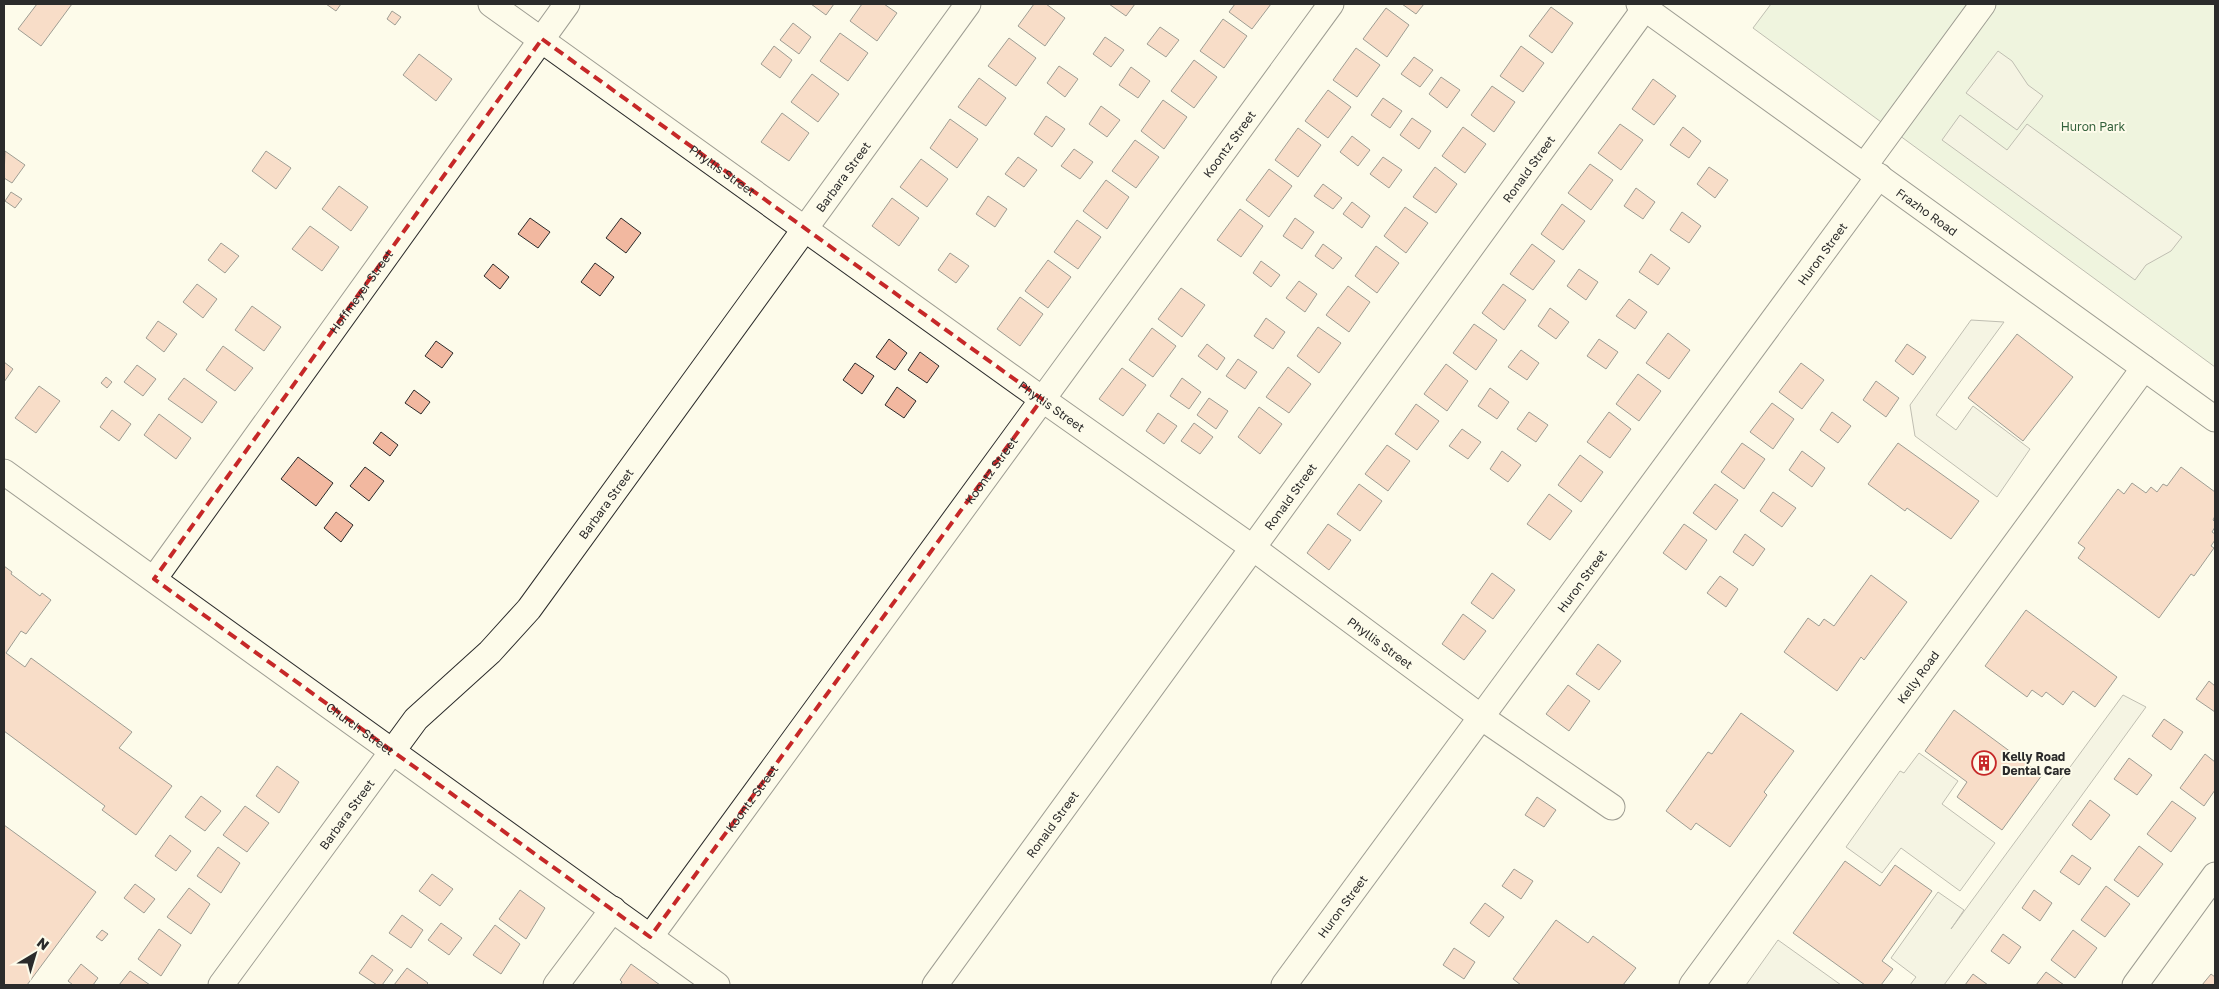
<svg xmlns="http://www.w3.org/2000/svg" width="2219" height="989" font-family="'Golos Text',sans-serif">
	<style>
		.green { fill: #deebd1; stroke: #74746e }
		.parking { fill: #eceadb; stroke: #74746e }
		.building { fill: #f2b8a0; stroke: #2b2b2b }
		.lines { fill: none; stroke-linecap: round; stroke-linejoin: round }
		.minor-casing { stroke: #2b2b2b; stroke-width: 27 }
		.minor { stroke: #fdfbea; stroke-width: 25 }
		.marked { fill: none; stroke: #c62828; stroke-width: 4; stroke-dasharray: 10 6; stroke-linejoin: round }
		.labels { text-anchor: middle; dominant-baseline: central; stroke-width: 4; stroke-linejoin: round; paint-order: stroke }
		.park-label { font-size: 12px; fill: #34623c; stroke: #fdfbea }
		.street-label { font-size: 12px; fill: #2b2b2b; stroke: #fdfbea }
		.poi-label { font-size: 12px; font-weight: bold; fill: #2b2b2b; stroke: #fdfbea; text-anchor: start }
	</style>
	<rect width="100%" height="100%" fill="#fdfbea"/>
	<path class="green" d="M1771 4H2215V367L1753 28Z"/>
	<path class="parking" d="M1998 51 2012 61 2028 85 2043 96 2017 130 1966 93Z
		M1960 115 2007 150 2027 124 2182 237 2171 251 2146 265 2135 280 1942 140Z
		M1971 320 2004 322 1936 415 1956 430 1973 406 2030 449 1997 497 1915 436 1910 405Z
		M2123 695 2146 707 1944 985H1910L1916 977 1891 958 1938 892 1964 910 1951 929Z
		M1919 753 1958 781 1942 804 1995 843 1960 891 1901 848 1882 873 1846 847 1900 771 1904 773Z
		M1778 940 1841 985H1746Z"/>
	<path class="building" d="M37 4H72L41 46 18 29Z
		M326 4H341L336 11Z
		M811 4H834L826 15Z
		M862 4H884L897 13 877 41 850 21Z
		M1034 4H1046L1065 18 1045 46 1018 26Z
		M1109 4H1135L1126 16Z
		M1235 4H1271L1252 29 1229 12Z
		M1402 4H1424L1416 14Z
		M1551 7 1573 23 1552 53 1529 36Z
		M1386 8 1409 25 1387 57 1363 39Z
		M392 11 401 17 395 25 387 19Z
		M1223 19 1247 36 1224 68 1200 51Z
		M793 23 811 37 799 54 780 40Z
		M1160 27 1179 40 1166 57 1147 44Z
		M840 33 868 53 848 81 820 61Z
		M1105 37 1124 50 1111 67 1093 54Z
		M1009 38 1036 58 1016 86 988 66Z
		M774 46 792 60 780 78 761 64Z
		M1521 46 1544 63 1523 92 1500 76Z
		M1356 48 1380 65 1357 97 1333 80Z
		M419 54 452 79 436 101 403 75Z
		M1414 57 1433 70 1420 87 1401 74Z
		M1194 60 1217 77 1194 108 1171 91Z
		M1059 66 1078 79 1065 97 1047 83Z
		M1131 67 1150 81 1138 98 1119 85Z
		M812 74 839 94 818 122 791 102Z
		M1441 77 1460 90 1447 108 1429 94Z
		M979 78 1006 98 986 126 958 107Z
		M1653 79 1676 96 1654 125 1632 109Z
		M1492 86 1515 102 1494 132 1471 115Z
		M1328 90 1351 107 1328 138 1305 121Z
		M1383 98 1402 111 1390 128 1371 115Z
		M1163 100 1187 117 1164 149 1141 131Z
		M1101 106 1120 120 1107 137 1089 124Z
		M782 113 809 133 789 161 761 142Z
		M1046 116 1065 129 1052 147 1034 134Z
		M1412 118 1431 131 1419 149 1400 135Z
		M950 119 978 139 957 168 930 148Z
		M1620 124 1643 140 1621 170 1598 153Z
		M1463 127 1486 144 1465 173 1442 156Z
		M1683 127 1701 141 1689 158 1670 145Z
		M1298 128 1321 145 1298 177 1275 160Z
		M1352 136 1370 150 1358 166 1340 152Z
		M1135 140 1159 157 1136 188 1112 171Z
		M1074 149 1093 162 1080 179 1061 166Z
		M5 151 25 165 12 183 4 178Z
		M266 151 291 168 276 189 252 171Z
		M1018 157 1037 170 1024 187 1005 174Z
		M1383 157 1402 170 1389 188 1370 174Z
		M921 159 948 179 927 207 900 187Z
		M1590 164 1613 180 1591 210 1568 193Z
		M1435 167 1457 184 1436 213 1413 197Z
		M1709 167 1728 180 1715 198 1697 184Z
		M1269 169 1292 186 1269 217 1246 200Z
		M1106 180 1129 197 1107 229 1083 211Z
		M1323 184 1342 198 1333 209 1314 196Z
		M339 186 368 207 351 231 322 209Z
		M1636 188 1655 202 1643 219 1624 206Z
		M11 192 22 199 15 208 5 201Z
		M988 196 1007 209 995 227 976 214Z
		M892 198 919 218 899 246 872 226Z
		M1352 202 1370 216 1362 228 1343 214Z
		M1562 204 1585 221 1563 250 1541 234Z
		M1405 207 1428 223 1406 253 1384 236Z
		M1240 209 1263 226 1241 257 1217 240Z
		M1682 212 1701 226 1689 243 1670 230Z
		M530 218 550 232 538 248 518 234Z
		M621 218 641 233 626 253 606 238Z
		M1295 218 1314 232 1302 249 1283 236Z
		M1077 220 1101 237 1078 269 1054 252Z
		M310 226 339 247 322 271 292 249Z
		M221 243 239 256 225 273 208 260Z
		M1323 244 1342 258 1333 269 1315 256Z
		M1532 244 1555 261 1533 290 1510 274Z
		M1376 246 1399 263 1377 293 1355 276Z
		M950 253 969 266 956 283 938 270Z
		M1651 254 1670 268 1658 285 1639 272Z
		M1048 260 1071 277 1048 308 1025 291Z
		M1261 261 1280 275 1271 287 1253 273Z
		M595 263 614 277 600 296 581 282Z
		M493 264 509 277 500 289 484 276Z
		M1579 269 1598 282 1586 300 1567 286Z
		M1299 281 1317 294 1305 312 1286 298Z
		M197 284 217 299 203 318 183 302Z
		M1503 284 1526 300 1504 330 1482 313Z
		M1348 286 1370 302 1349 332 1326 315Z
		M1181 288 1205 305 1182 337 1158 319Z
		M1020 297 1043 314 1020 346 997 329Z
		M1629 299 1647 312 1635 329 1616 316Z
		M252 306 281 327 264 351 235 330Z
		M1550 308 1569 322 1556 339 1538 326Z
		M1266 318 1285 332 1273 349 1254 336Z
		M158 321 177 334 164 352 146 338Z
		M1474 324 1497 340 1476 370 1453 353Z
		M1318 327 1341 343 1319 373 1297 356Z
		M1152 328 1176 346 1153 377 1129 360Z
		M1668 333 1690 350 1669 379 1646 363Z
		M2017 334 2073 377 2023 441 1968 398Z
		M889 339 907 353 895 370 876 357Z
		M1599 339 1618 352 1606 369 1587 356Z
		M436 341 453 353 442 368 425 356Z
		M1207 344 1225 358 1217 370 1198 356Z
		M1907 344 1926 357 1913 375 1895 361Z
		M223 346 253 368 235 391 206 370Z
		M1521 350 1539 363 1527 380 1508 367Z
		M920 352 939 366 927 383 908 370Z
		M1238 359 1257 372 1245 389 1226 376Z
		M4 362 13 369 4 382Z
		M855 363 874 376 862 394 843 380Z
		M1801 363 1824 380 1802 409 1779 392Z
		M1446 364 1468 381 1447 411 1424 394Z
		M137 365 156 379 143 396 124 382Z
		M1288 367 1311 384 1289 413 1266 397Z
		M1122 368 1146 385 1123 416 1099 399Z
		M1638 374 1661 391 1639 421 1616 404Z
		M106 377 112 382 107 388 101 383Z
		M184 378 217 402 202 423 168 399Z
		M1182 378 1201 392 1189 409 1170 396Z
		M1876 381 1899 398 1886 417 1863 400Z
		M39 386 60 401 36 433 15 418Z
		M897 387 916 401 904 418 885 405Z
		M1490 388 1509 402 1497 419 1478 406Z
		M414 390 430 402 421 414 405 403Z
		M1209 398 1228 411 1216 429 1197 415Z
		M1772 403 1794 419 1773 449 1750 432Z
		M1416 404 1439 421 1417 450 1395 434Z
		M1259 407 1282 424 1260 454 1238 437Z
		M112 410 131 424 119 441 100 427Z
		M1529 412 1548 425 1536 442 1517 429Z
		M1609 412 1631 429 1610 458 1587 442Z
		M1832 412 1851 426 1838 443 1820 430Z
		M1158 413 1177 426 1164 444 1146 431Z
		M159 414 191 438 176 459 144 435Z
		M1194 423 1213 437 1200 454 1181 441Z
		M1462 429 1481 442 1468 459 1449 446Z
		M381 432 398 445 390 456 373 443Z
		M1742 443 1765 459 1744 489 1721 472Z
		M1898 443 1979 501 1951 539 1907 508 1905 511 1868 484Z
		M1387 445 1410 461 1388 491 1365 474Z
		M1502 451 1521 465 1508 482 1490 469Z
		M1802 451 1825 468 1812 487 1789 470Z
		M1580 455 1603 472 1581 502 1558 485Z
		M298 457 333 483 316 506 281 479Z
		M365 467 384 481 369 501 350 486Z
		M2181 467 2215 492V516L2213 520 2215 522V527L2212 532 2215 534V540L2211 546 2214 548 2194 576 2191 574 2159 618 2078 558 2085 548 2078 543 2118 489 2124 494 2132 483 2146 493 2151 487 2157 492 2163 484 2167 486Z
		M1359 484 1382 501 1360 531 1337 514Z
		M1715 484 1738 500 1716 530 1693 513Z
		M1773 492 1796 508 1782 527 1760 511Z
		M1549 494 1572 511 1550 540 1527 524Z
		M336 512 353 525 341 542 324 528Z
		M1328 524 1351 540 1329 570 1307 553Z
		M1684 524 1707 540 1686 570 1663 553Z
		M1745 534 1765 549 1753 566 1733 552Z
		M4 566 12 572 11 574 40 596 42 593 51 600 26 634 21 631 6 653 25 667 31 658 132 732 119 748 172 786 136 835 102 810 105 806 4 731Z
		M1492 573 1515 590 1493 619 1471 603Z
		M1871 575 1907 602 1864 660 1861 657 1837 691 1784 652 1808 618 1819 626 1824 619 1834 626Z
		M1720 576 1738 589 1726 607 1707 593Z
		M2026 610 2117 677 2095 707 2073 691 2063 705 2046 692 2042 697 2032 690 2027 697 1985 666Z
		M1463 614 1486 631 1464 660 1442 644Z
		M1598 644 1621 661 1599 690 1576 674Z
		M2209 681 2215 686V712L2196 699Z
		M1568 685 1590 701 1569 731 1546 714Z
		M1954 710 2042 775 2002 830 1957 797 1967 782 1925 751Z
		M1741 713 1794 751 1764 792 1767 795 1730 847 1696 823 1691 830 1666 811 1708 752 1712 754Z
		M2164 719 2183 732 2171 750 2152 736Z
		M2205 754 2215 762V790L2204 806 2180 788Z
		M2129 758 2152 775 2137 795 2114 779Z
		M277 766 299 782 279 813 256 796Z
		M201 796 221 811 205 831 185 817Z
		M1537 797 1556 810 1544 827 1525 815Z
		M2090 800 2110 815 2091 840 2072 825Z
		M2172 801 2196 818 2171 852 2147 834Z
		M245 806 269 823 247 852 223 835Z
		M4 825 96 892 27 985H4Z
		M170 835 191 851 176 871 155 856Z
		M2139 846 2163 864 2138 897 2114 880Z
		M218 847 240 863 221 893 197 876Z
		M2072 855 2091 868 2079 885 2060 872Z
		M1845 861 1880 886 1895 865 1932 891 1882 961 1893 969 1881 985H1865L1793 933Z
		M1514 869 1533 881 1521 899 1502 886Z
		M432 874 453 889 440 906 419 891Z
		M135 884 155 899 144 913 124 898Z
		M2106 886 2130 904 2105 937 2081 920Z
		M189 888 210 904 191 934 167 917Z
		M520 890 545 908 526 939 499 919Z
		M2034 890 2052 903 2040 921 2022 908Z
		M1485 903 1504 917 1489 937 1470 923Z
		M402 915 423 930 411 948 389 933Z
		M1556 920 1588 943 1593 936 1636 968 1623 985H1521L1513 979Z
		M441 923 462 938 449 955 428 940Z
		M495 925 520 944 501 974 473 955Z
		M159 929 181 945 161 976 138 959Z
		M102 930 108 934 102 941 96 937Z
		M2073 930 2097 948 2075 978 2051 960Z
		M2003 934 2021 947 2009 964 1991 951Z
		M1454 948 1475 962 1464 979 1443 965Z
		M372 955 393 970 382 985H377L359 973Z
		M81 964 98 978 93 985H73L68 981Z
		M631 964 660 985H620L622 982 620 980Z
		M407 968 428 983 426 985H394Z
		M130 971 150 985H119Z
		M2046 972 2064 985H2036Z
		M1973 974 1988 985H1965Z
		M2211 974 2215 977V985H2202Z"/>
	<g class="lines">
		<g class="minor-casing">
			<g id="minor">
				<path id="s1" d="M491 4 1042 399 1253 548 1481 717 1612 807"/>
				<path id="s2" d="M1639 4 2215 419"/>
				<path d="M1865 165 1983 4"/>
				<path id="s3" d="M4 472 717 985"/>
				<path id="s4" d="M154 579 567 4"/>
				<path id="s5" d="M650 937 1331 4"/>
				<path id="s6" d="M221 985 416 719 490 652 529 609 968 4"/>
				<path d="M556 985 613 909"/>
				<path id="s7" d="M935 985 1645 8"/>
				<path id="s8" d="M1284 985 1879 176"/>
				<path id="s9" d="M1692 985 2144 368"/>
				<path d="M2135 985 2215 875"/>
			</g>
		</g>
		<use href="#minor" class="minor"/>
	</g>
	<path d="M0 0H2219V989H0ZM542 39 1042 399 650 937 154 579Z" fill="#fdfbea" fill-opacity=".55" fill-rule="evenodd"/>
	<path class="marked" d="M542 39 1042 399 650 937 154 579Z"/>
	<defs>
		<g id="building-ring" transform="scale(1.25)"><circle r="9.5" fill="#fdfbea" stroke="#c62828" stroke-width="1.5"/><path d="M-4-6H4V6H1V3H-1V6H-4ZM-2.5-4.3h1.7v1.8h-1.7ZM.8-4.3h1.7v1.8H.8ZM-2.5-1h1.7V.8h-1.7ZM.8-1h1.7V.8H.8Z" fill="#c62828"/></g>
	</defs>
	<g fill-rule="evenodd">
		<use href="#building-ring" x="1984" y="763"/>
	</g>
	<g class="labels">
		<g class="park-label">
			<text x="2093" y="126">Huron Park</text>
		</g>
		<g class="street-label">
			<text stroke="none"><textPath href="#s5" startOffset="982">Koontz Street</textPath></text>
			<text stroke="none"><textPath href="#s1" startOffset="285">Phyllis Street</textPath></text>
			<text stroke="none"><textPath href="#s7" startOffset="1009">Ronald Street</textPath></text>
			<text stroke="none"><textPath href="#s6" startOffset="1022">Barbara Street</textPath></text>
			<text stroke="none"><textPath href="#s2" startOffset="355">Frazho Road</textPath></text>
			<text stroke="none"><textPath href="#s8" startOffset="908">Huron Street</textPath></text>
			<text stroke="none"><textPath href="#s4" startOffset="354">Hoffmeyer Street</textPath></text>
			<text stroke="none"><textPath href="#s1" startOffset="690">Phyllis Street</textPath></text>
			<text stroke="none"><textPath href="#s5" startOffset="578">Koontz Street</textPath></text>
			<text stroke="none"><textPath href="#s7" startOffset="604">Ronald Street</textPath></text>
			<text stroke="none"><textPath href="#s6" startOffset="618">Barbara Street</textPath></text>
			<text stroke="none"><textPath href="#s8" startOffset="502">Huron Street</textPath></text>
			<text stroke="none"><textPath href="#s1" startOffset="1095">Phyllis Street</textPath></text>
			<text stroke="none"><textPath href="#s9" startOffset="382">Kelly Road</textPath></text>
			<text stroke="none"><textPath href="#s3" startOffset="439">Church Street</textPath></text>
			<text stroke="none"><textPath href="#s5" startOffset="172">Koontz Street</textPath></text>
			<text stroke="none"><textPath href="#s6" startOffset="212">Barbara Street</textPath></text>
			<text stroke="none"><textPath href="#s7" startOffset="199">Ronald Street</textPath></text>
			<text stroke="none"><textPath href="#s8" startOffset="98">Huron Street</textPath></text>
		</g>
		<g class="poi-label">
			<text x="2002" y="756">Kelly Road<tspan x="2002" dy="14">Dental Care</tspan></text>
		</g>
	</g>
	<rect width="2219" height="989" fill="none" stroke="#2b2b2b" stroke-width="10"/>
	<g transform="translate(35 954) rotate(38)" stroke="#fdfbea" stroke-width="4" paint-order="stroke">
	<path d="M0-4L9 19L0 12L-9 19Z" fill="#2b2b2b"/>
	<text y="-8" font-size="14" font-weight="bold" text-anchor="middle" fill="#2b2b2b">N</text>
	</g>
</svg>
